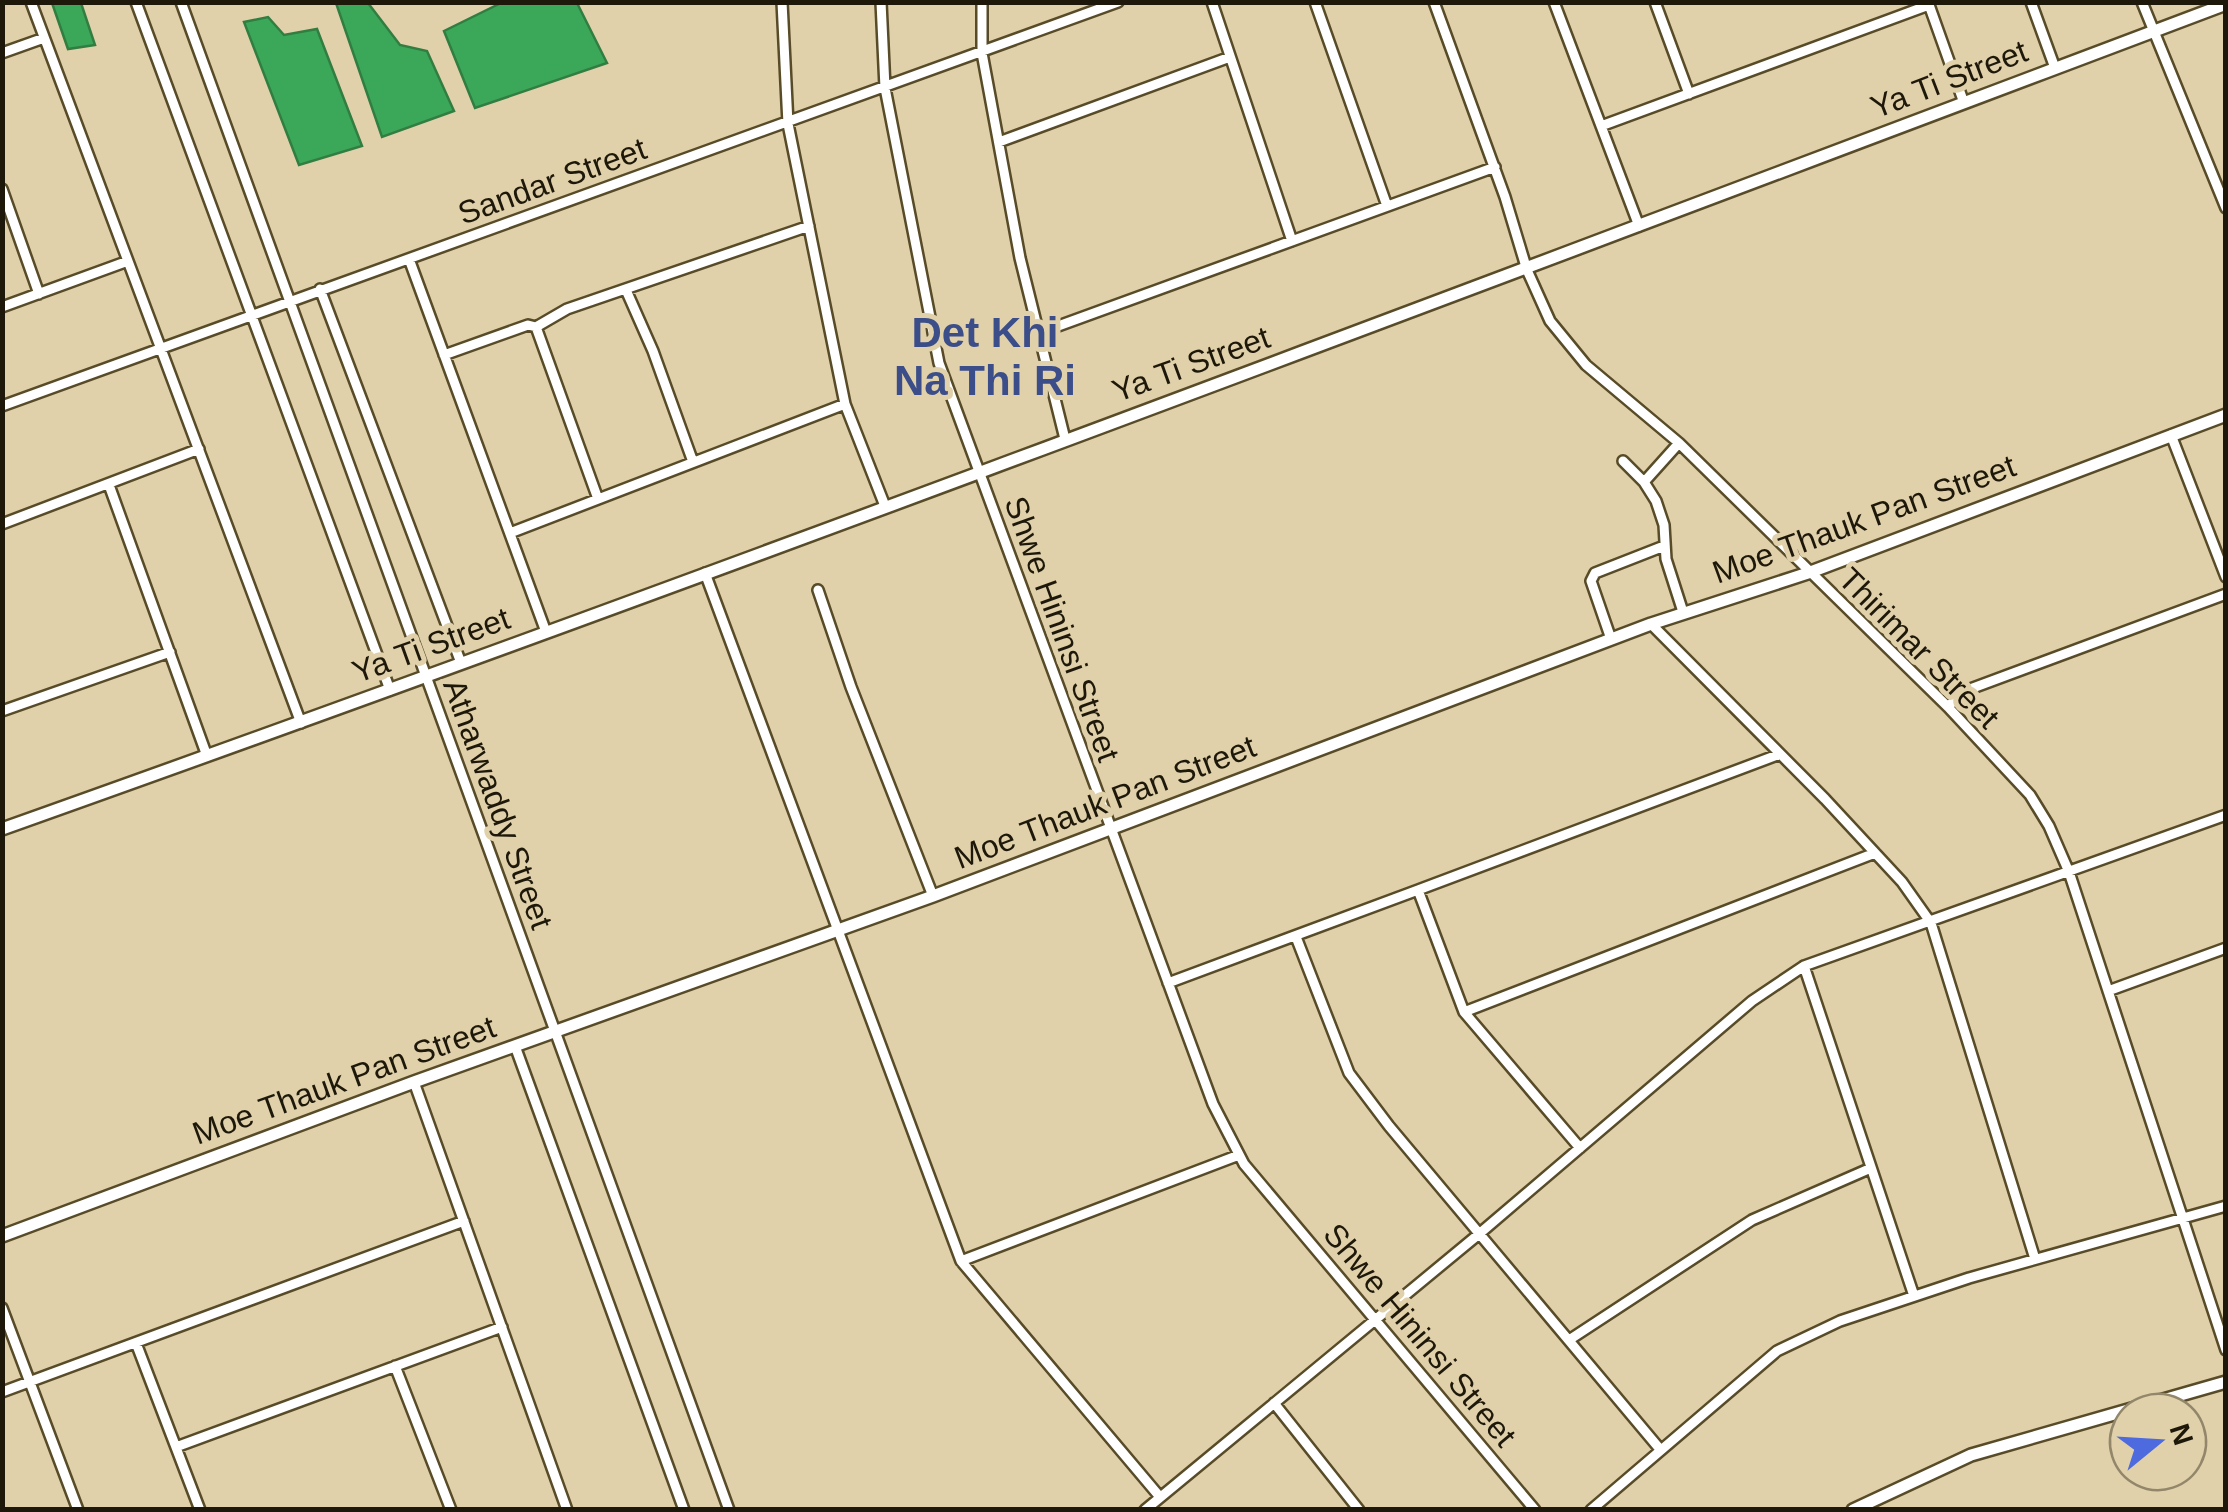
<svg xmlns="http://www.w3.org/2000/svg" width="2228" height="1512" font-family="Helvetica,sans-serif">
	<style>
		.water { fill: #3aa858; stroke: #327d41; stroke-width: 2.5 }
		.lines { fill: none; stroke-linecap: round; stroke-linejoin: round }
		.street-casing { stroke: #584b28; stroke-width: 14 }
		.secondary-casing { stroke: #584b28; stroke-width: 16 }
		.street { stroke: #fff; stroke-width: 9 }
		.secondary { stroke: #fff; stroke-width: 11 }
		.labels { text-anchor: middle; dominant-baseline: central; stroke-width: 10; stroke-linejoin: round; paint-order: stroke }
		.street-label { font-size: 32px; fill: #1e180a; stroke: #e0d1aa }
		.district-label { font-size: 42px; font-weight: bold; fill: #3c4e89; stroke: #e0d1aa }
	</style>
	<rect width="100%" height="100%" fill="#e0d1aa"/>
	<path class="water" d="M503 2 577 3 607 63 475 108 444 31Z
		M52 3H81L95 45 68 49Z
		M336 3H368L400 45 427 51 454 111 382 137Z
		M268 17 284 35 317 29 362 146 299 165 244 22Z"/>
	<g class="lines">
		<g class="street-casing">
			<path id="street" d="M31 2 301 723
				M136 2 390 690
				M181 2 729 1510
				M782 2 788 124 845 404 885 506
				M881 2 885 88 939 363 1213 1104 1244 1164 1535 1510
				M982 2V53L1020 258 1065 439
				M1212 2 1292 241
				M1315 2 1387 206
				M1434 2 1505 197 1527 270 1550 321 1586 365 1679 443 1948 707 2030 795 2049 826 2069 872 2226 1350
				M1554 2 1639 226
				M1655 2 1689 94
				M1928 2 1964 103
				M2031 2 2055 68
				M2142 2 2226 208
				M2 53 44 38
				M1601 126 1929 5
				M999 142 1230 57
				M2 189 39 294
				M409 259 546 632
				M320 289 461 663
				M626 290 653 351 693 462
				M2 307 128 261
				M536 327 567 309 809 226
				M1039 333 1495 167
				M444 355 528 325 536 327 598 499
				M2 406C373 268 747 139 1118 2
				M2171 435 2226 577
				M1623 461 1644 482 1656 501 1664 525 1666 559 1683 612
				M1644 482 1679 443
				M109 485 207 756
				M2 524 199 449
				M510 533 845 404
				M705 573 961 1261 1239 1155
				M818 590 851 687 933 896
				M1651 624 1825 799 1902 882 1931 923 2035 1259
				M1611 639 1591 581 1595 573 1664 546
				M1948 707 1962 692 2226 594
				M2 711 170 652
				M1296 937 1349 1073 1389 1126 1659 1448
				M1804 966 1914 1296
				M1168 983 1418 890
				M2108 991 2226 948
				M1464 1012 1875 853
				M515 1046 684 1510
				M414 1082 567 1510
				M1580 1148 1464 1012 1418 890 1780 754
				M961 1261 1160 1497
				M2 1308 78 1510
				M1569 1340 1752 1220 1871 1168
				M136 1343 200 1510
				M395 1366 451 1510
				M2 1392 464 1221
				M1274 1403 1359 1510
				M176 1447 502 1327
				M1145 1510 1479 1234 1752 1001 1804 966 2226 815
				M1591 1510 1777 1351 1840 1321 1969 1278 2226 1206"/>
		</g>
		<g class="secondary-casing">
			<path id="secondary" d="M2 829C747 564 1486 283 2226 4
				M2 1236 414 1082 933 896 1651 624 1808 573 2226 415
				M1853 1510 1971 1455 2226 1382"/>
		</g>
		<use href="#street" class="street"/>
		<use href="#secondary" class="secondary"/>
	</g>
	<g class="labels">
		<g class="street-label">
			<text transform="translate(1949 79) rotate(-21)">Ya Ti Street</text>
			<text transform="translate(552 181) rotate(-20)">Sandar Street</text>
			<text transform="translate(1191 364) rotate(-20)">Ya Ti Street</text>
			<text transform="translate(1864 519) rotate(-20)">Moe Thauk Pan Street</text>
			<text transform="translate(1062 629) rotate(70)">Shwe Hininsi Street</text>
			<text transform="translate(431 645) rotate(-20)">Ya Ti Street</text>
			<text transform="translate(1919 648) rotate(45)">Thirimar Street</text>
			<text transform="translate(1105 802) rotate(-21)">Moe Thauk Pan Street</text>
			<text transform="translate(498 804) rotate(70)">Atharwaddy Street</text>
			<text transform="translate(344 1080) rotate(-20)">Moe Thauk Pan Street</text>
			<text transform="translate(1420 1335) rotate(50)">Shwe Hininsi Street</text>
		</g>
		<g class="district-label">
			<text x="985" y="332">Det Khi<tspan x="985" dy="48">Na Thi Ri</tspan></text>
		</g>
	</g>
	<rect width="2228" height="1512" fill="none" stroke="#1e180a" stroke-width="10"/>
	<g transform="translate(2158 1442) rotate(72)"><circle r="48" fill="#e0d1aa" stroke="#92876a" stroke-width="2.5"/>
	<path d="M0-8L18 38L0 25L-18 38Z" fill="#4d6adf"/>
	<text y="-15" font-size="28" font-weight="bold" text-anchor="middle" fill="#1e180a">N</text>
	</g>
</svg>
